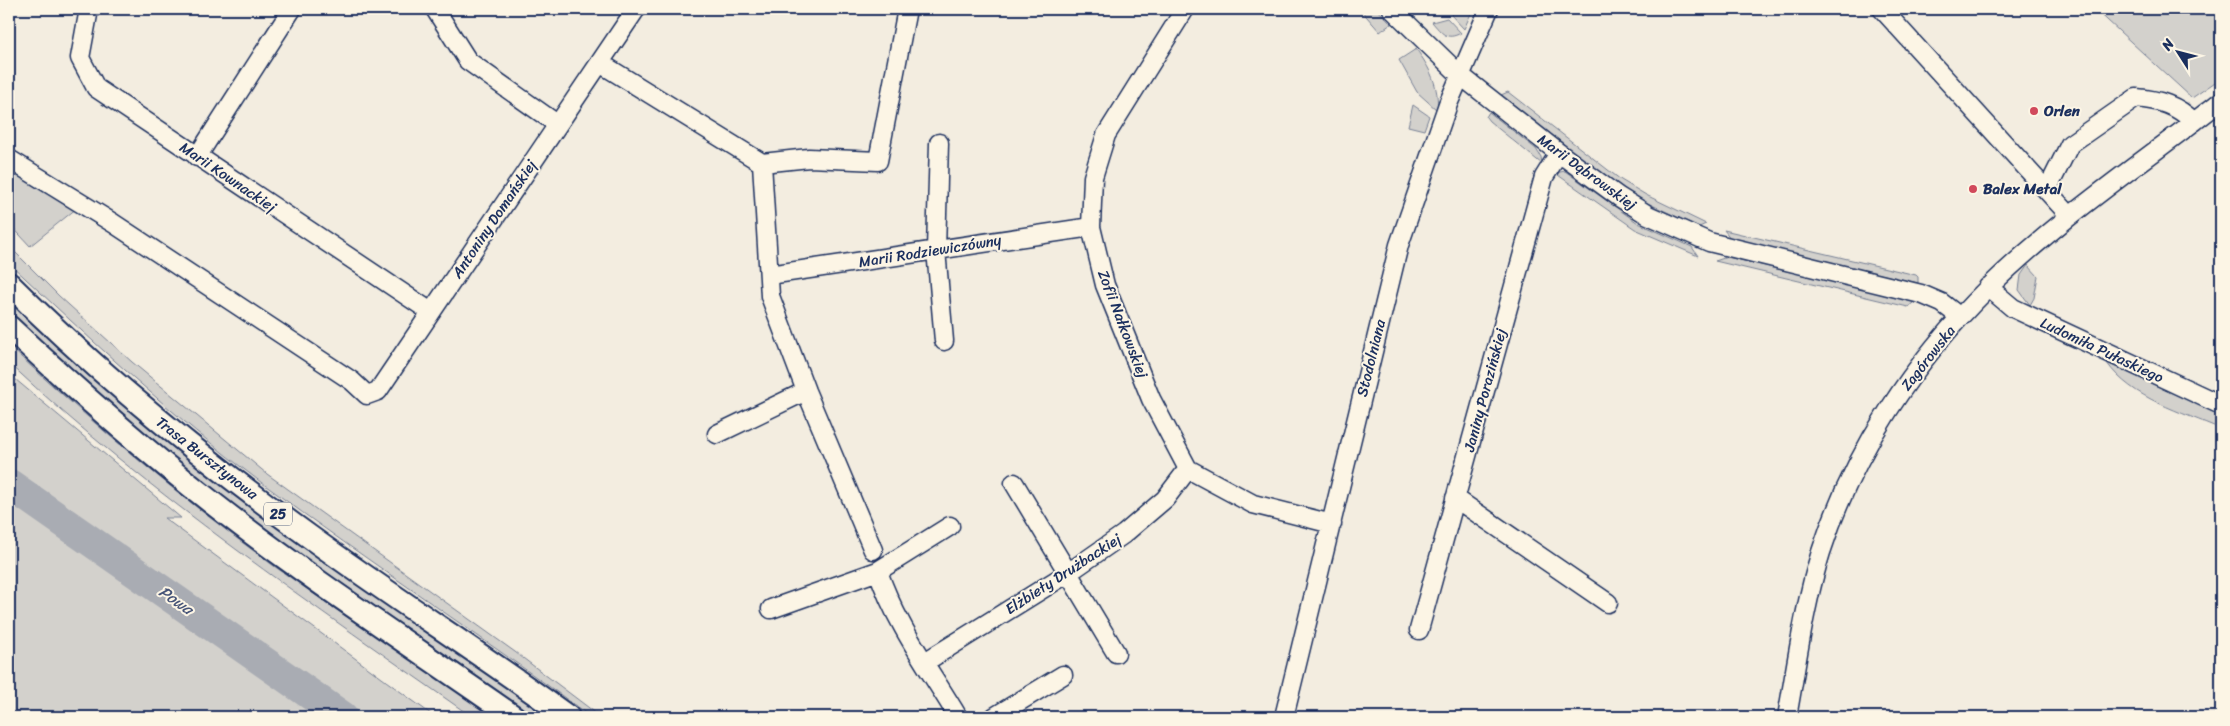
<svg xmlns="http://www.w3.org/2000/svg" width="2230" height="726" font-family="Sriracha,sans-serif">
	<style>
		.green { fill: #d3d1cc; stroke: #778095 }
		.lines { fill: none; stroke-linecap: round; stroke-linejoin: round }
		.river { stroke: #a9acb3; stroke-width: 31 }
		.minor-casing { stroke: #1b2f5e; stroke-width: 21 }
		.major-casing { stroke: #1b2f5e; stroke-width: 26 }
		.minor { stroke: #fcf5e5; stroke-width: 18 }
		.major { stroke: #fcf5e5; stroke-width: 22 }
		.poi-dot { fill: #d1495b; stroke: #fcf5e5; stroke-width: 2 }
		.labels { text-anchor: middle; dominant-baseline: central; stroke-width: 4; stroke-linejoin: round; paint-order: stroke }
		.shield { fill: #fcf5e5; stroke: #5e6a86; stroke-width: 1 }
		.shield-label { font-size: 14px; font-weight: bold; fill: #1b2f5e }
		.poi-label { font-size: 15px; font-weight: bold; fill: #1b2f5e; stroke: #fcf5e5; text-anchor: start }
		.street-label { font-size: 15px; fill: #1b2f5e; stroke: #fcf5e5 }
		.water-label { font-size: 16px; font-style: italic; fill: #465478; stroke: #fcf5e5 }
	</style>
	<rect width="100%" height="100%" fill="#f3ede0"/>
	<filter id="ink" filterUnits="userSpaceOnUse"><feTurbulence type="fractalNoise" baseFrequency=".02" numOctaves="2"/><feDisplacementMap in="SourceGraphic" scale="10" xChannelSelector="R" yChannelSelector="G"/><feConvolveMatrix kernelMatrix="1 2 1 2 8 2 1 2 1" color-interpolation-filters="sRGB"/></filter>
	<g filter="url(#ink)">
		<path class="green" d="M1360 9H1377L1391 24 1380 32Z
			M1455 9H1473L1464 29 1451 15Z
			M2095 9H2221V78L2192 98Z
			M1447 18 1461 33C1446 41 1442 33 1432 22Z
			M1416 49C1429 66 1440 88 1437 110L1417 92 1399 60Z
			M1508 92 1621 180 1646 195 1706 224 1699 227 1641 200 1616 185 1501 95Z
			M1413 105 1429 116 1424 130 1408 126Z
			M1489 112 1536 149 1541 157 1542 164 1489 121 1486 117Z
			M9 171 77 208 30 246 9 223Z
			M1565 171 1638 223 1692 247 1698 256 1635 229 1555 173Z
			M1724 230 1916 275 1918 277V283L1731 239Z
			M9 246 59 296 132 362 267 474 515 652 601 717H591C483 637 370 563 262 483 172 416 90 339 9 263Z
			M1727 257 1910 300 1913 303 1908 307 1715 261Z
			M2028 265 2038 276 2034 298 2030 305 2019 290 2021 275Z
			M9 301C84 371 161 440 243 502 343 577 448 644 549 717H534C435 644 330 579 232 504 154 445 81 379 9 312Z
			M9 346C93 424 181 498 274 566 346 618 421 665 492 717H472C313 605 151 496 9 363Z
			M2107 363 2221 415V429C2182 412 2132 399 2107 363Z
			M9 374 181 518H164L435 717H9Z"/>
		<g class="lines">
			<path class="river" d="M9 484 343 717"/>
			<g class="minor-casing">
				<path id="minor" d="M89 9 80 58 96 88 431 312
					M435 9 468 61 557 124
					M1185 9 1106 135 1093 177 1091 227 1105 285 1151 399 1188 469 1253 504 1332 524
					M1392 9 1460 75 1559 153 1619 197 1648 215 1709 242 1921 294 1942 303 1960 317
					M1882 9 2070 216
					M600 63 762 163 809 158 878 161 907 9
					M939 143 936 250 944 341
					M197 157 292 9
					M9 159 113 223 352 381 367 395 378 391 636 9
					M762 163 770 296 806 391 873 550
					M2047 190 2070 144 2136 98C2159 100 2177 105 2194 122
					M769 275 1091 227
					M1988 287 2013 308 2221 405
					M717 434 806 391
					M1014 483 1116 653
					M1455 498 1608 603
					M878 571C895 623 930 670 958 717
					M771 609 878 571 950 526
					M1419 630 1544 177 1559 153
					M925 662 1068 573 1124 534 1165 499 1188 469
					M994 717 1063 675
					M1284 717 1399 245 1448 104 1489 9
					M1787 717C1797 662 1804 606 1821 552 1853 452 1914 361 1988 288 2059 218 2143 162 2221 101"/>
			</g>
			<g class="major-casing">
				<path id="major" d="M9 284C102 377 204 460 310 537 395 599 483 655 568 717
					M9 327C75 389 143 449 215 505 311 580 414 647 514 717"/>
			</g>
			<use href="#minor" class="minor"/>
			<use href="#major" class="major"/>
		</g>
	</g>
	<g class="poi-dot">
		<circle cx="2034" cy="111" r="5"/>
		<circle cx="1973" cy="189" r="5"/>
	</g>
	<g class="labels">
		<rect class="shield" x="264" y="502.5" width="28" height="23" rx="4"/>
		<g class="shield-label">
			<text x="278" y="514">25</text>
		</g>
		<g class="poi-label">
			<text x="2044" y="111">Orlen</text>
			<text x="1983" y="189">Balex Metal</text>
		</g>
		<g class="street-label">
			<text transform="translate(1587 172) rotate(36)">Marii Dąbrowskiej</text>
			<text transform="translate(228 177) rotate(34)">Marii Kownackiej</text>
			<text transform="translate(494 219) rotate(-56)">Antoniny Domańskiej</text>
			<text transform="translate(930 251) rotate(-9)">Marii Rodziewiczówny</text>
			<text transform="translate(1123 324) rotate(69)">Zofii Nałkowskiej</text>
			<text transform="translate(2102 350) rotate(25)">Ludomiła Pułaskiego</text>
			<text transform="translate(1371 358) rotate(-76)">Stodolniana</text>
			<text transform="translate(1928 358) rotate(-52)">Zagórowska</text>
			<text transform="translate(1485 390) rotate(-75)">Janiny Porazińskiej</text>
			<text transform="translate(207 458) rotate(38)">Trasa Bursztynowa</text>
			<text transform="translate(1063 574) rotate(-33)">Elżbiety Drużbackiej</text>
		</g>
		<g class="water-label">
			<text transform="translate(176 600) rotate(35)">Powa</text>
		</g>
	</g>
	<rect width="2230" height="726" fill="none" stroke="#fcf5e5" stroke-width="30"/>
	<rect x="15" y="15" width="2200" height="696" fill="none" stroke="#1b2f5e" stroke-width="2" filter="url(#ink)"/>
	<g transform="translate(2178 52) rotate(306)" stroke="#fcf5e5" stroke-width="4" paint-order="stroke">
	<path d="M0-4L9 19L0 12L-9 19Z" fill="#1b2f5e"/>
	<text y="-8" font-size="14" font-weight="bold" text-anchor="middle" fill="#1b2f5e">N</text>
	</g>
</svg>
